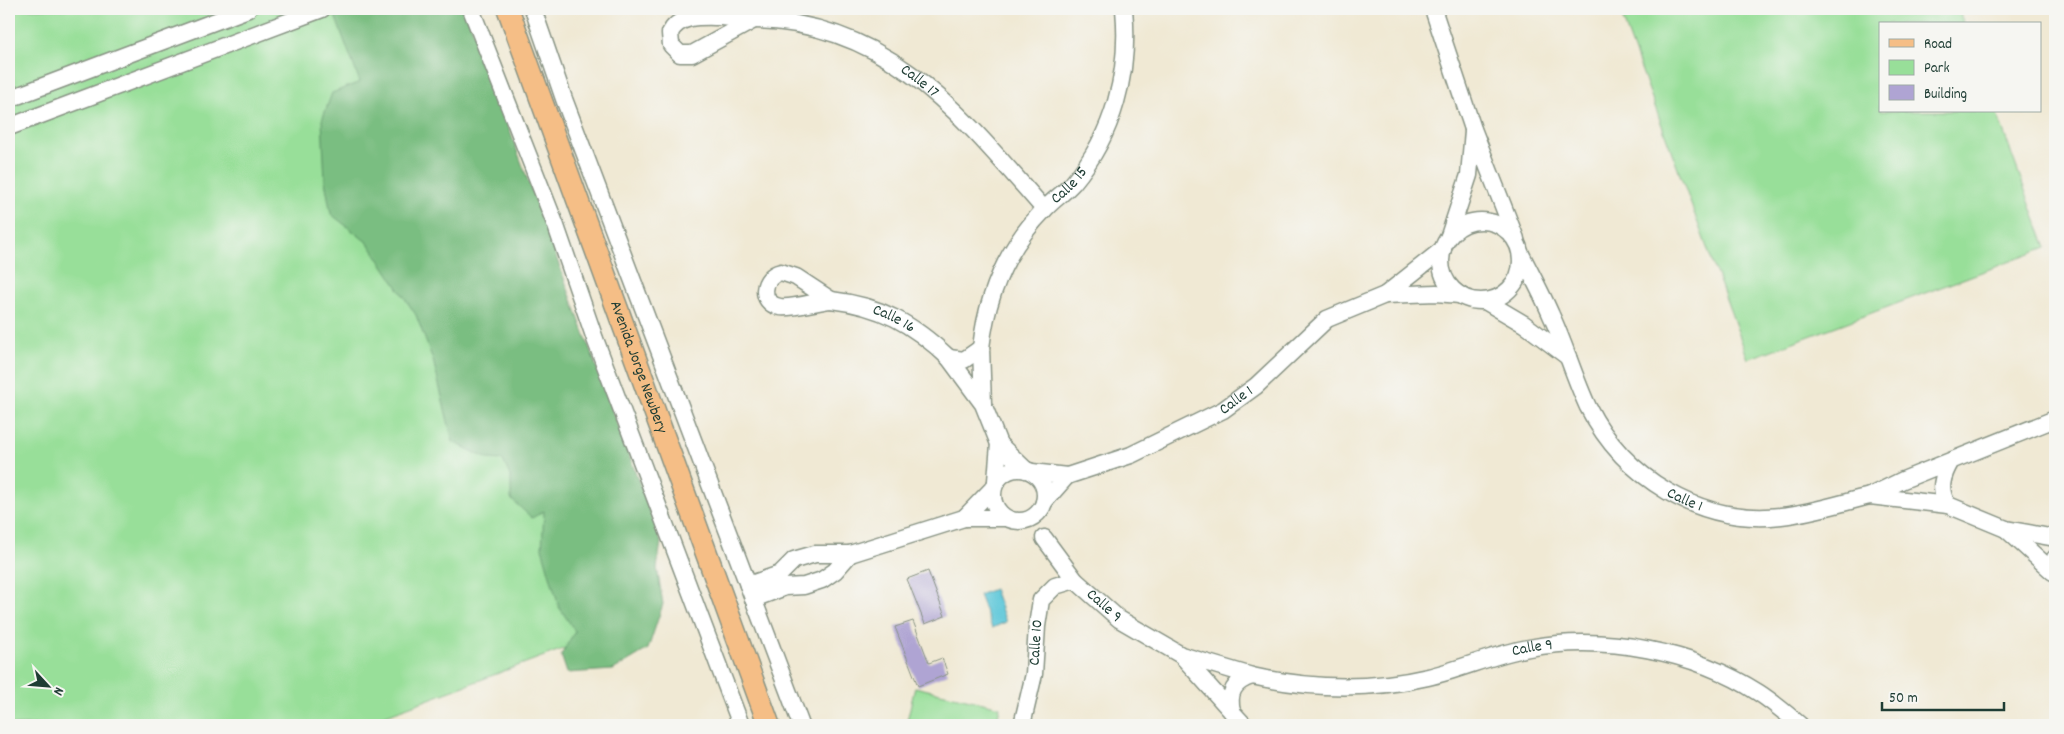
<svg xmlns="http://www.w3.org/2000/svg" width="2064" height="734" font-family="Dekko,sans-serif">
	<style>
		.green { fill: #98df99; stroke: #5c8e66 }
		.forest { fill: #7abe81; stroke: #4c7e5a }
		.water { fill: #5dc7d9; stroke: #3e8286 }
		.building { fill: #afa4d3 }
		.lines { fill: none; stroke-linecap: round; stroke-linejoin: round }
		.minor-casing { stroke: #889384; stroke-width: 19 }
		.major-casing { stroke: #889384; stroke-width: 24 }
		.minor { stroke: #fff; stroke-width: 16 }
		.major { stroke: #f5be86; stroke-width: 21 }
		.labels { text-anchor: middle; dominant-baseline: central; stroke-width: 5; stroke-linejoin: round; paint-order: stroke }
		.street-label { font-size: 16px; fill: #1f3d34; stroke: #f6f6f2 }
	</style>
	<rect width="100%" height="100%" fill="#f6f6f2"/>
	<filter id="ink" filterUnits="userSpaceOnUse"><feTurbulence type="fractalNoise" baseFrequency=".02" numOctaves="2"/><feDisplacementMap in="SourceGraphic" scale="10" xChannelSelector="R" yChannelSelector="G"/><feConvolveMatrix kernelMatrix="1 2 1 2 8 2 1 2 1" color-interpolation-filters="sRGB"/></filter>
	<filter id="wash" filterUnits="userSpaceOnUse"><feTurbulence type="fractalNoise" baseFrequency=".0096" numOctaves="4" result="noise"/><feDisplacementMap in="SourceGraphic" scale="20" xChannelSelector="R" yChannelSelector="G"/><feGaussianBlur stdDeviation="1.12" result="paint"/><feColorMatrix in="noise" values="0 0 0 0 0 0 0 0 0 0 0 0 0 0 0 0 0 1.4 0 .05"/><feComposite in="paint" operator="in"/></filter>
	<g filter="url(#wash)">
		<rect width="100%" height="100%" fill="#f0e9d4"/>
		<path class="green" d="M9 9H436L659 613 360 725H9Z
			M1619 9H1958L1964 24H1880V111H1996L2046 248 1748 359Z
			M915 687 1000 707 996 725H906Z"/>
		<path class="forest" d="M335 9H465L661 542 657 568 663 604 648 649 613 670 567 673 561 655 575 631 559 607 542 548 544 511 532 518 511 499V478L503 460 488 459 453 442 433 360 416 315 368 243 331 214 325 181 322 120 332 93 360 82 335 16Z"/>
		<path class="water" d="M994 589 1006 622 992 628 979 595Z"/>
		<g id="blocks">
			<path class="building" d="M928 571 945 616 925 624 907 579Z
				M913 621 929 663 942 658 948 674 918 686 895 627Z"/>
		</g>
	</g>
	<g filter="url(#ink)">
		<use href="#blocks" fill-opacity="0" stroke="#889384" stroke-width="1"/>
		<g class="lines">
			<g class="minor-casing">
				<g id="minor">
					<path d="M471 9 556 226 595 339 741 725"/>
					<path d="M533 9 564 99 801 725"/>
					<path d="M1433 9 1473 129 1516 239"/>
					<path d="M721 17 754 20 692 54H680L671 45 670 33C679 14 703 17 721 17Z"/>
					<path id="s1" d="M754 20C890 22 963 117 1044 209"/>
					<path d="M9 99 248 9"/>
					<path d="M9 127 322 9"/>
					<circle cx="1481" cy="261" r="40"/>
					<path d="M1449 236 1469 175 1473 131"/>
					<path d="M1443 249 1385 295 1436 293 1460 295"/>
					<path id="s2" d="M1521 254C1531 274 1542 294 1551 315 1565 345 1574 377 1588 407 1624 478 1700 525 1781 516 1811 513 1841 503 1870 496"/>
					<path d="M781 272 796 277 831 300C817 301 792 309 780 307 758 303 762 276 781 272Z"/>
					<path id="s3" d="M831 300C881 306 912 323 949 358"/>
					<path d="M1485 301 1524 324 1568 357"/>
					<path id="s4" d="M981 348C987 294 1006 248 1045 209 1053 200 1064 193 1073 183 1114 134 1130 72 1124 9"/>
					<path d="M983 404 981 348 964 360 949 358 983 404 999 444"/>
					<path d="M1951 461C1942 476 1938 490 1948 505L1870 496 1903 480 2055 419"/>
					<circle cx="1019" cy="495" r="26"/>
					<path d="M1032 472 1067 476 1044 502"/>
					<path id="s5" d="M1067 476 1131 455 1223 410 1256 386 1327 319 1385 295"/>
					<path d="M996 481 999 444 1026 470"/>
					<path d="M993 488 964 518H1005"/>
					<path d="M1948 505 2006 529 2055 538"/>
					<path d="M2006 529 2053 572 2055 558"/>
					<path id="s6" d="M1044 538 1075 580 1119 619 1181 655 1252 676C1233 682 1228 693 1232 712L1181 655"/>
					<path d="M850 554 964 518"/>
					<path d="M748 585 780 574 794 560 815 554H850L835 571 822 580 804 586 785 587 753 599"/>
					<path id="s7" d="M1252 676C1311 689 1368 691 1428 677 1462 669 1494 654 1529 648 1605 634 1694 651 1759 693 1773 702 1787 714 1800 725"/>
					<path d="M1232 712 1244 725"/>
					<path id="s8" d="M1022 725 1034 674 1037 626 1041 600 1055 586 1075 580"/>
				</g>
			</g>
			<g class="major-casing">
				<g id="major">
					<path id="s9" d="M508 9 769 725"/>
				</g>
			</g>
			<use href="#minor" class="minor"/>
			<use href="#major" class="major"/>
		</g>
	</g>
	<g class="labels">
		<g class="street-label">
			<text stroke="none"><textPath href="#s1" startOffset="180">Calle 17</textPath></text>
			<text stroke="none"><textPath href="#s4" startOffset="190">Calle 15</textPath></text>
			<text stroke="none"><textPath href="#s3" startOffset="66">Calle 16</textPath></text>
			<text stroke="none"><textPath href="#s9" startOffset="381">Avenida Jorge Newbery</textPath></text>
			<text stroke="none"><textPath href="#s5" startOffset="186">Calle 1</textPath></text>
			<text stroke="none"><textPath href="#s2" startOffset="304">Calle 1</textPath></text>
			<text stroke="none"><textPath href="#s6" startOffset="91">Calle 9</textPath></text>
			<text stroke="none"><textPath href="#s8" startOffset="84">Calle 10</textPath></text>
			<text stroke="none"><textPath href="#s7" startOffset="286">Calle 9</textPath></text>
		</g>
	</g>
	<rect width="2064" height="734" fill="none" stroke="#f6f6f2" stroke-width="30"/>
	<rect x="1879" y="22" width="162" height="90" fill="#f6f6f2" stroke="#a0aca6"/>
	<rect x="1889" y="39" width="25" height="8" fill="#f5be86" stroke="#a0aca6"/>
	<text x="1924" y="48" font-size="15" fill="#1f3d34">Road</text>
	<rect x="1889" y="60" width="25" height="15" fill="#98df99" stroke="#a0aca6"/>
	<text x="1924" y="72" font-size="15" fill="#1f3d34">Park</text>
	<rect x="1889" y="85" width="25" height="15" fill="#afa4d3" stroke="#a0aca6"/>
	<text x="1924" y="98" font-size="15" fill="#1f3d34">Building</text>
	<g transform="translate(48 686) rotate(116)" stroke="#f6f6f2" stroke-width="4" paint-order="stroke">
	<path d="M0-4L9 19L0 12L-9 19Z" fill="#1f3d34"/>
	<text y="-8" font-size="14" font-weight="bold" text-anchor="middle" fill="#1f3d34">N</text>
	</g>
	<path d="M1882 702v8h122v-8" fill="none" stroke="#1f3d34" stroke-width="2.5"/>
	<text x="1889" y="702" font-size="15" fill="#1f3d34" stroke="#f6f6f2" stroke-width="4" paint-order="stroke">50 m</text>
</svg>
